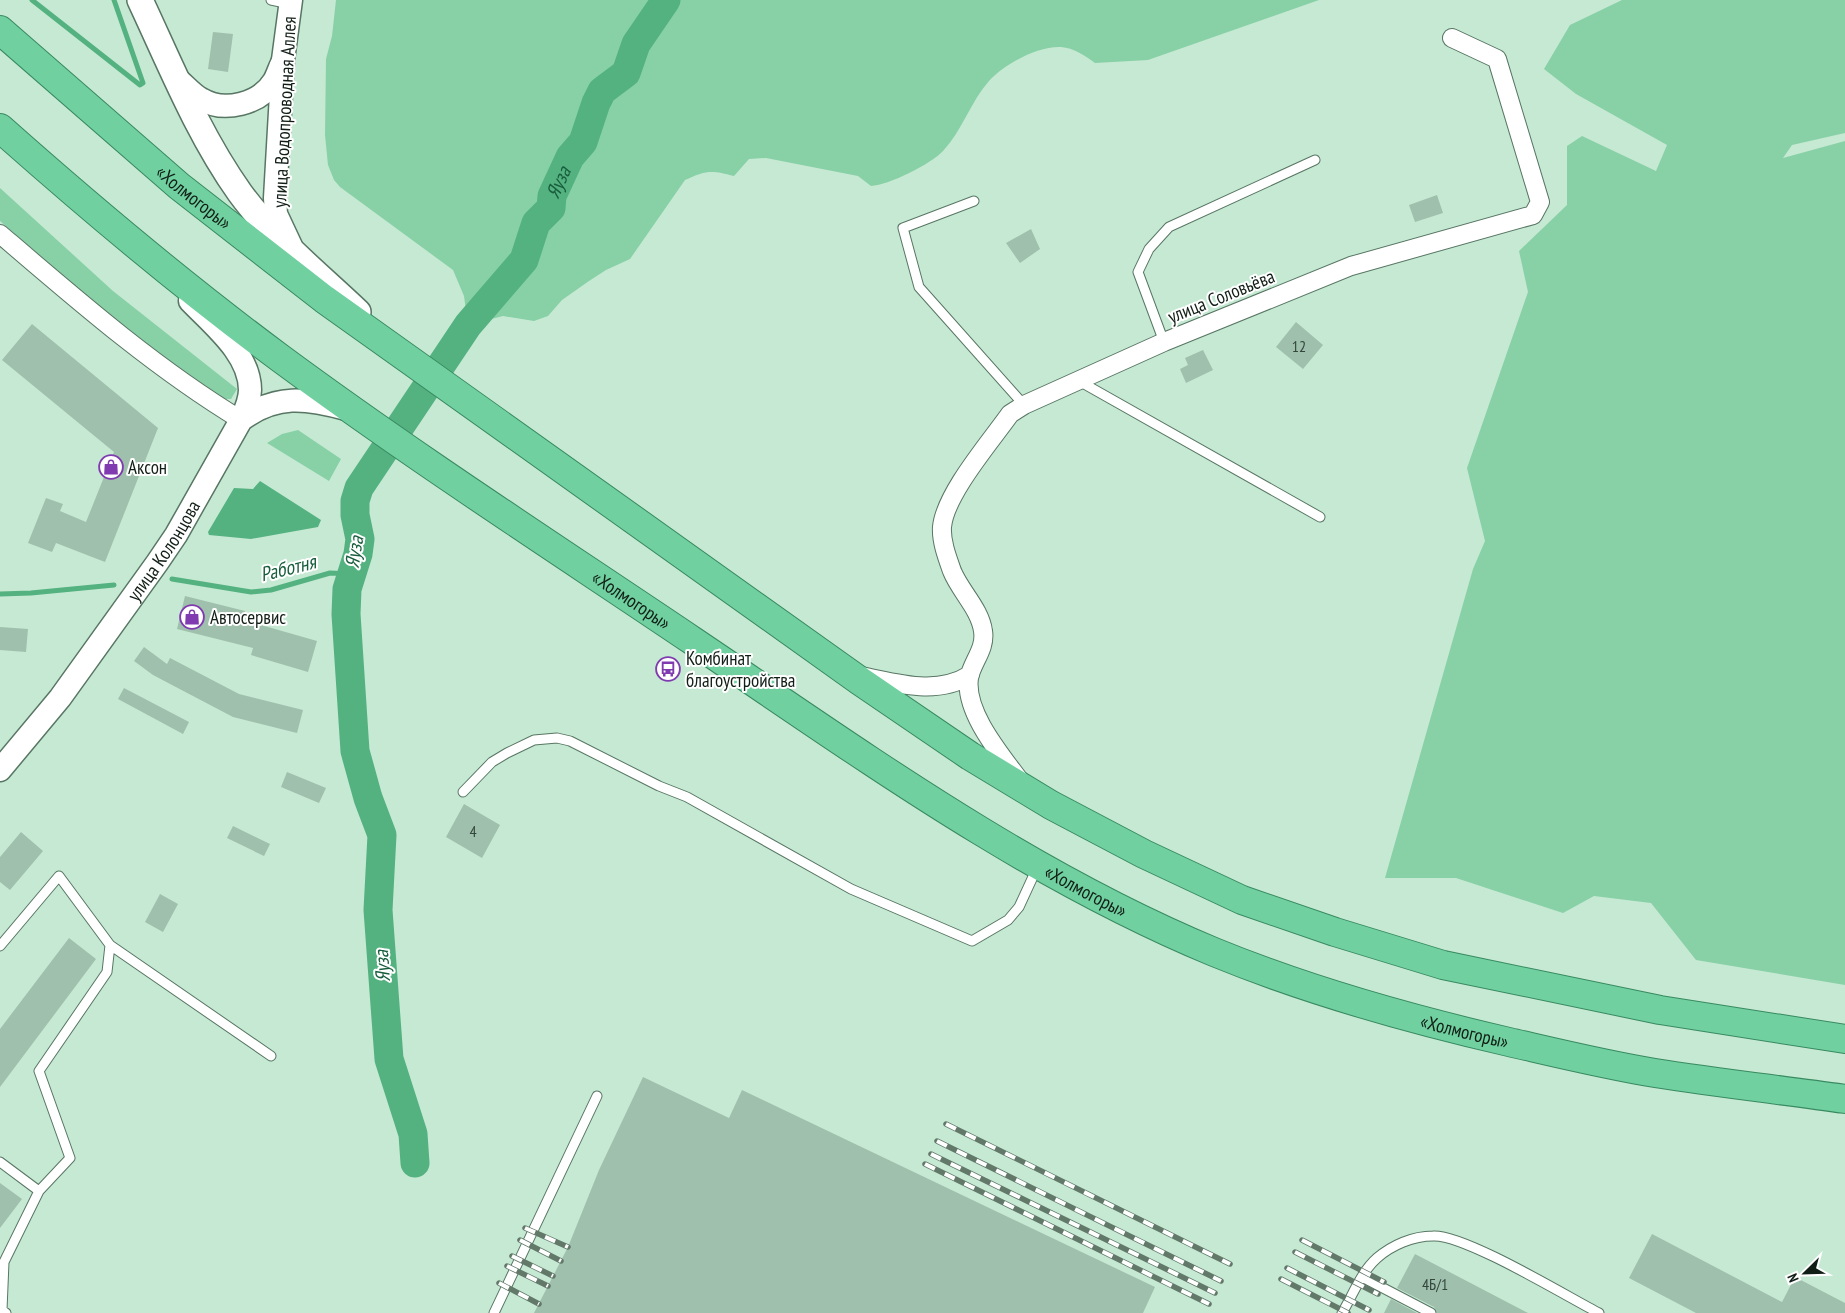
<svg xmlns="http://www.w3.org/2000/svg" width="1845" height="1313" font-family="'PT Sans Narrow',sans-serif">
	<style>
		.green { fill: #88d0a6 }
		.water { fill: #54b280 }
		.lines { fill: none; stroke-linecap: round; stroke-linejoin: round }
		.stream { stroke: #54b280; stroke-width: 5 }
		.river { stroke: #54b280; stroke-width: 29 }
		.building { fill: #9fc0ac }
		.service-casing { stroke: #577663; stroke-width: 11 }
		.minor-casing { stroke: #577663; stroke-width: 20 }
		.tertiary-casing { stroke: #577663; stroke-width: 25 }
		.secondary-casing { stroke: #577663; stroke-width: 28 }
		.trunk-casing { stroke: #388a60; stroke-width: 30 }
		.service { stroke: #fff; stroke-width: 9 }
		.minor { stroke: #fff; stroke-width: 18 }
		.tertiary { stroke: #fff; stroke-width: 22 }
		.secondary { stroke: #fff; stroke-width: 25 }
		.trunk { stroke: #70d0a0; stroke-width: 28 }
		.rail-casing { stroke: #62796a; stroke-width: 5.5 }
		.rail { stroke: #fff; stroke-width: 4; stroke-dasharray: 11; stroke-linecap: butt }
		.labels { text-anchor: middle; dominant-baseline: central; stroke-width: 4; stroke-linejoin: round; paint-order: stroke }
		.number-label { font-size: 16px; fill: #34463c }
		.street-label { font-size: 19px; fill: #111e16; stroke: #fff }
		.poi-label { font-size: 19px; fill: #111e16; stroke: #fff; text-anchor: start }
		.water-label { font-size: 20px; font-style: italic; fill: #185d3c; stroke: #fff }
	</style>
	<rect width="100%" height="100%" fill="#c6e9d3"/>
	<path class="green" d="M336 0H1319L1148 60 1095 63C1084 55 1074 48 1061 47 1037 46 1005 64 989 81 971 101 962 131 943 151 931 164 889 185 871 186L858 176 766 158 749 159 734 176C712 170 706 170 685 180L630 259 606 270 589 281 562 300 548 316 534 321 503 316 468 325 464 296 453 270 340 187 334 180 328 165 325 135 326 59 332 36Z
		M1622 0H1845V133L1792 145 1783 158 1845 141V985L1696 960 1651 903 1594 896 1563 913 1456 878H1385L1473 569 1485 541 1467 468 1528 292 1519 251 1567 205V146L1582 136 1656 171 1667 145 1576 94 1544 69 1570 25Z
		M0 188 113 291 237 389 231 399H218L198 386 90 299 0 221Z
		M298 430 341 459 329 481 267 443 282 434Z"/>
	<path class="water" d="M260 481 321 520 318 527 251 539 209 535 208 532 234 488 253 489Z"/>
	<g class="lines">
		<path class="stream" d="M32 0 140 85 143 83 114 0
			M172 579 251 592 271 590 330 573 352 574
			M0 594 31 593 114 585"/>
		<path class="river" id="s1" d="M415 1163 413 1134 389 1059 378 910 382 835 368 798 355 751 346 614 347 589 358 554 360 539 355 515V501L359 488 468 325 524 260 536 223 551 208 552 196 570 157 583 142 596 103 602 91 626 73 636 44 666 0"/>
	</g>
	<path class="building" d="M213 32 233 34 228 72 208 69Z
		M1437 195 1443 213 1415 222 1409 205Z
		M1031 229 1040 249 1020 263 1006 243Z
		M1296 322 1323 345 1303 369 1276 347Z
		M32 324 158 428 105 562 56 543 52 552 28 543 46 498 63 504 60 511 86 522 114 452 2 360Z
		M1203 350 1213 370 1186 383 1180 369 1188 365 1185 358Z
		M185 596 245 611 243 620 317 641 308 672 251 655 253 648 177 629Z
		M0 627 28 629 26 652 0 650Z
		M144 647 167 664 170 658 239 694 303 710 297 733 233 717 153 675 134 661Z
		M124 688 189 722 183 734 118 699Z
		M287 772 326 788 319 803 281 787Z
		M464 804 500 825 482 858 446 837Z
		M233 826 270 844 264 856 227 838Z
		M21 832 43 851 10 890 0 882V857Z
		M160 894 178 904 163 932 145 922Z
		M69 938 96 959 0 1087V1029Z
		M643 1077 729 1118 742 1090 1155 1287 1143 1313H534L568 1247 599 1170Z
		M0 1183 22 1199 0 1228Z
		M1652 1234 1782 1302 1795 1277 1845 1303V1313H1696L1629 1278Z
		M1415 1254 1528 1313H1437L1434 1307 1397 1288Z
		M1391 1299 1417 1313H1384Z"/>
	<g class="lines">
		<g class="service-casing">
			<path id="service" d="M271 0 290 4
				M974 201 903 228 919 287 1024 405
				M1164 342 1138 272 1149 249 1169 227 1315 160
				M1079 381 1320 517
				M463 792 492 762 507 753 534 740 557 738 570 741 659 786 687 797 851 889 972 941 1008 920 1019 907 1037 868
				M110 945 271 1056
				M0 946 59 876 110 945 107 972 39 1071 70 1158 39 1191
				M0 1162 39 1191 4 1262 2 1310 6 1313
				M1362 1277 1431 1313
				M494 1313 597 1096
				M1342 1313C1353 1295 1361 1272 1377 1258 1392 1245 1413 1236 1433 1236 1464 1234 1566 1296 1599 1313"/>
		</g>
		<g class="minor-casing">
			<path id="minor" d="M0 234C77 300 155 368 241 420
				M861 676C897 683 936 696 970 675
				M1020 781C1001 755 964 712 969 678 972 662 986 649 983 631 980 609 960 591 952 571 947 557 941 541 942 527 945 494 991 441 1010 414L1024 405 1164 342 1351 266 1533 215 1540 202 1497 59 1452 38"/>
		</g>
		<g class="tertiary-casing">
			<g id="tertiary">
				<path d="M291 0 283 60 275 198 276 214 291 246"/>
				<path d="M177 79C185 85 192 94 201 99 224 113 260 104 274 81 277 76 279 69 282 63"/>
				<path d="M190 301C213 325 250 354 250 390 250 401 245 411 241 420"/>
				<path id="s2" d="M0 770 60 698 157 563 176 535 241 420C276 394 306 398 346 409"/>
			</g>
		</g>
		<g class="secondary-casing">
			<path id="secondary" d="M140 0C171 66 198 134 240 193 272 237 318 274 358 312"/>
		</g>
		<g class="trunk-casing">
			<g id="trunk">
				<path id="s3" d="M0 30 179 186 324 299 860 681 970 756 1051 805 1144 854 1242 900 1335 932 1443 965 1660 1010 1845 1039"/>
				<path id="s4" d="M0 128C90 208 183 286 280 358 414 457 555 548 693 641 861 754 1026 874 1214 952 1309 991 1409 1019 1509 1042 1557 1053 1606 1065 1655 1073 1718 1083 1782 1090 1845 1099"/>
			</g>
		</g>
		<use href="#service" class="service"/>
		<use href="#minor" class="minor"/>
		<use href="#tertiary" class="tertiary"/>
		<use href="#secondary" class="secondary"/>
		<use href="#trunk" class="trunk"/>
		<g class="rail-casing">
			<path id="rail" d="M946 1124 1230 1264
				M937 1141 1221 1281
				M931 1154 1215 1293
				M925 1164 1209 1304
				M525 1228 568 1247
				M520 1240 561 1261
				M1302 1240 1384 1282
				M1295 1252 1378 1294
				M512 1256 553 1276
				M507 1266 548 1286
				M1287 1268 1369 1310
				M1281 1279 1348 1313
				M499 1283 539 1304"/>
		</g>
		<use href="#rail" class="rail"/>
	</g>
	<defs>
		<g id="shop-ring" transform="scale(1.25)"><circle r="9.5" fill="#fff" stroke="#7f3baf" stroke-width="1.5"/><path d="M-5-2.5h2.3a2.7 3.5 0 0 1 5.4 0H5L5.5 6h-11ZM-1.5-2.5h3a1.5 2.3 0 0 0-3 0Z" fill="#7f3baf"/></g>
		<g id="bus-ring" transform="scale(1.25)"><circle r="9.5" fill="#fff" stroke="#7f3baf" stroke-width="1.5"/><path d="M-5-6H5V4H4V6H2V4H-2V6H-4V4H-5ZM-3.5-4V0h7V-4ZM-3.5 1.2v1.5H-2V1.2ZM2 1.2v1.5H3.5V1.2Z" fill="#7f3baf"/></g>
	</defs>
	<g fill-rule="evenodd">
		<use href="#shop-ring" x="111" y="467"/>
		<use href="#shop-ring" x="192" y="617"/>
		<use href="#bus-ring" x="668" y="669"/>
	</g>
	<g class="labels">
		<g class="number-label">
			<text x="1299" y="346">12</text>
			<text x="473" y="831">4</text>
			<text x="1435" y="1284">4Б/1</text>
		</g>
		<g class="street-label">
			<text transform="translate(284 112) rotate(-87)">улица Водопроводная Аллея</text>
			<text stroke="none"><textPath href="#s3" startOffset="256">«Холмогоры»</textPath></text>
			<text transform="translate(1221 296) rotate(-22)">улица Соловьёва</text>
			<text stroke="none"><textPath href="#s2" startOffset="274">улица Колонцова</textPath></text>
			<text stroke="none"><textPath href="#s4" startOffset="789">«Холмогоры»</textPath></text>
			<text stroke="none"><textPath href="#s4" startOffset="1329">«Холмогоры»</textPath></text>
			<text stroke="none"><textPath href="#s4" startOffset="1734">«Холмогоры»</textPath></text>
		</g>
		<g class="poi-label">
			<text x="128" y="467">Аксон</text>
			<text x="210" y="617">Автосервис</text>
			<text x="686" y="658">Комбинат<tspan x="686" dy="22">благоустройства</tspan></text>
		</g>
		<g class="water-label">
			<text stroke="none"><textPath href="#s1" startOffset="1056">Яуза</textPath></text>
			<text transform="translate(354 552) rotate(-81)">Яуза</text>
			<text transform="translate(288 568) rotate(-14)">Работня</text>
			<text transform="translate(382 966) rotate(-94)">Яуза</text>
		</g>
	</g>
	<g transform="translate(1805 1273) rotate(247)" stroke="#ffffff" stroke-width="4" paint-order="stroke">
	<path d="M0-4L9 19L0 12L-9 19Z" fill="#111e16"/>
	<text y="-8" font-size="14" font-weight="bold" text-anchor="middle" fill="#111e16">N</text>
	</g>
</svg>
